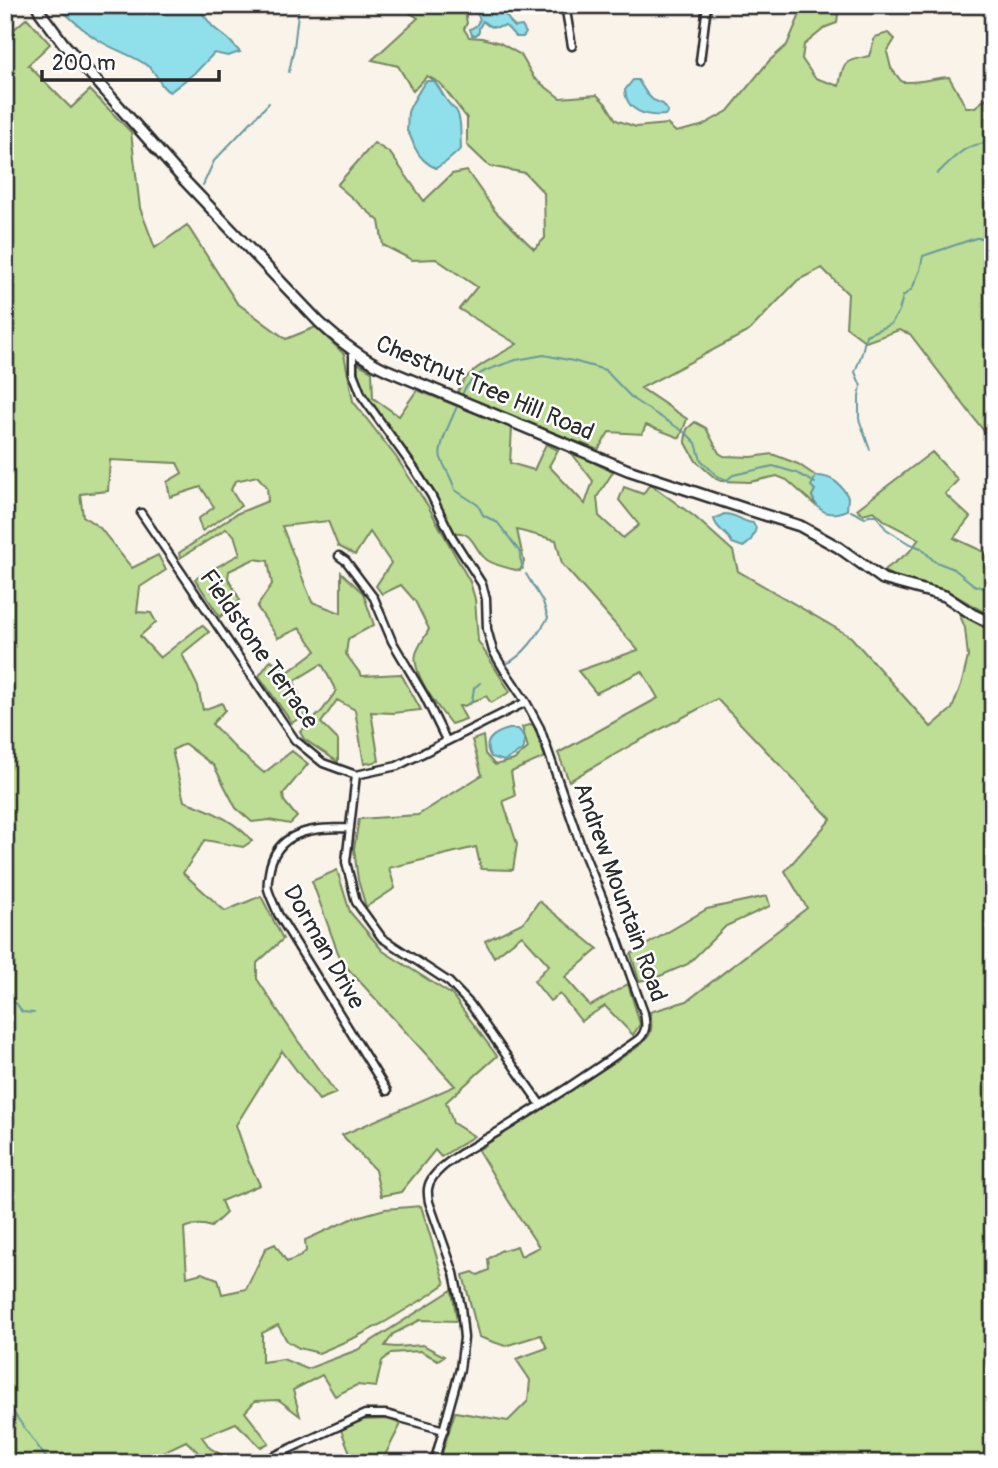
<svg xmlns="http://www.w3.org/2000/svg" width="998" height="1468" font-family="Pangolin,sans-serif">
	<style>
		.green { fill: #bedd95; stroke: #748460; stroke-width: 2 }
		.water { fill: #90e0eb; stroke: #68989e; stroke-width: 2 }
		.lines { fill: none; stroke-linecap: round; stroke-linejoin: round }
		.stream { stroke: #68989e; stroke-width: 2 }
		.street-casing { stroke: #2b2b2b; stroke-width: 11 }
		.secondary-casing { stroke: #2b2b2b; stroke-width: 14 }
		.street { stroke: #fff; stroke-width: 6 }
		.secondary { stroke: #fff; stroke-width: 9 }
		.labels { text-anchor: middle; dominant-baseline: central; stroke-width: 5; stroke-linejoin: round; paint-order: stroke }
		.street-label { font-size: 24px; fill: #2b2b2b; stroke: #fff }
	</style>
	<rect width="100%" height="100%" fill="#faf3ea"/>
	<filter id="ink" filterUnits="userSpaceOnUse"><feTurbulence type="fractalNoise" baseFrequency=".0143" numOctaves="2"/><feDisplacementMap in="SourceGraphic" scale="14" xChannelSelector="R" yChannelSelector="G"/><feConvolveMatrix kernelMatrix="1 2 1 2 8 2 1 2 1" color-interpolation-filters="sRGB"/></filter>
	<g filter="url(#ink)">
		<path class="green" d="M397 5H464L467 23 464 29 469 37 482 38 500 43 521 55 534 78 560 98 597 95 606 104 616 120 636 127 667 124 676 132 701 126 728 111 769 61 787 45 804 5H839L837 23 826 27 804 45 802 59 815 78 839 86C844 60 843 62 869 56L875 37 888 33 895 39 887 52 891 68 902 82C919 83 933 78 949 77L966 107H975L993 93V102L991 108 993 111V443L910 334 899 330 866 342 846 327 848 294 822 268 798 280 749 331 641 388 687 419 680 438 646 425 642 434 609 432 598 450 457 394C465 368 497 357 517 344L459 309 477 287 436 259 412 260 383 245 379 221 337 185 374 143 390 153 424 201 452 174 467 171 495 211 534 249 545 238 544 193 525 173 489 166 467 145V118L440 83 427 76 413 91 398 66 372 60 418 18Z
			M27 18 50 44 28 65 71 108 90 90 131 132 140 208 155 248 187 225 237 303 286 339 316 327 344 354 353 401 396 457 428 506 470 582 475 599 478 641 510 692 491 703 486 696 464 706H459L466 719 451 724C439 709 411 673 416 654 418 646 426 636 429 629L415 601 401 585 382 594 376 586 391 563 370 532 355 555 338 546 328 521 282 526 312 602 341 613V572L363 593 374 625 348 639 346 654 362 676 401 674 421 710 393 713 371 712 379 761 364 764 355 710 337 700 321 723 338 740V762L304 739 300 732 322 711 336 691 322 664 294 681 306 714 292 723 259 676 271 660 288 672 316 651 300 628 278 638 257 607 272 584 268 561 254 559 229 571 228 578 240 600 220 617 195 579 240 554 234 535 226 529 180 558 179 553 236 514 268 501 267 487 257 476 235 481 231 490 241 506 202 531 198 519 214 507 201 487 170 497 167 482 182 473 177 463 110 460 108 491 80 494 83 516 100 528 132 568 158 555 166 570 140 587 137 612 151 613 156 622 140 636 160 658 202 625 209 632 182 654 198 687 203 710 222 703 225 710 212 724 236 749 264 773 292 751 308 764 283 794 284 801 297 817 290 824 269 820 252 822 236 808 214 766 185 744 172 750 184 801C208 809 236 821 252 841L243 847 205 840 183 873 225 911 261 896 283 939 257 963V979L298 1041 336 1093 319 1100 282 1051 236 1125 248 1160 260 1185 221 1201 226 1213 211 1227C202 1223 194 1224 184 1228L187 1277 202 1273 218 1279 222 1294 246 1289 266 1248 275 1244 287 1262 301 1256 306 1251 305 1240 353 1218 385 1209 421 1206 445 1284 425 1298 385 1322 356 1337 319 1353 299 1348 287 1341 278 1325 262 1333V1362L283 1359 307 1369 357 1350 452 1290 457 1321 420 1320 393 1334 385 1346 396 1347 423 1345 444 1356 438 1360 420 1351 391 1353 382 1361 376 1387 357 1385 335 1396 322 1375 293 1390 300 1416 279 1400 255 1401 245 1412 269 1443 261 1447 236 1423 202 1437 210 1448 235 1463H203L201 1455 186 1441 144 1461 146 1463H5V37Z
			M357 363 372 371 373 398 399 416 417 390 512 428 510 463 534 470 546 444 558 450 549 466 585 504 593 481 570 451 613 472 597 497 599 516 623 538 639 525 619 500 624 487 643 494 650 484 695 517 733 551 738 571 851 637 931 727 952 709 962 682 968 657 965 628 959 613 993 633V1463H439L455 1412 508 1421 528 1401 530 1380 516 1359 547 1348 541 1335 505 1346 479 1337 463 1275 473 1272 478 1275 489 1270 488 1259 500 1251 517 1246 521 1256 539 1247 508 1200 478 1150 635 1049C651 1036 654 1033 650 1012L687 1001 807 908 785 871 831 819 717 699 633 744 569 781 558 753 658 698 642 671 596 693 578 671 638 650 562 564 556 540 517 530 524 562 520 571C508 568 496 566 487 560 474 551 474 530 454 533L439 504 405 448 380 417 359 383Z
			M695 422 706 428 719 453 724 456 752 457 772 454 798 464 816 476 812 485 815 490 812 496 816 506 787 480 777 476 750 482 721 481 716 479 696 461 685 441 687 429Z
			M932 452 958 480 945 494 970 517 954 538 993 556V617L949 592 896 577 883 571 909 552 919 539 886 522 874 511 863 514 857 509Z
			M533 724 545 757 511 772 515 796 503 801 517 844 513 870 481 869 476 847 389 868 395 888 366 907 358 880 354 849 359 819 418 815 482 775 472 740 483 736 485 754 495 765 514 760 528 748 522 727Z
			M337 870 350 912 383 951 452 995 497 1056 446 1102 453 1123 474 1136 441 1157 435 1150 401 1192 381 1196 375 1170 342 1135 455 1086 341 961 312 881Z
			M767 896 770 906 726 926 688 964 660 976 639 981 631 954 707 909Z
			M539 901 598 949 565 977 590 1006 628 984 640 1024 633 1035 605 1006 581 1021 560 994 550 1001 534 981 549 965 522 935 494 957 485 941 524 922Z
			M388 1419 401 1424 381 1463H354L341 1430 362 1420Z"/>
		<path class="water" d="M56 5H196L213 27 229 40 240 52 228 56 214 53 197 71 170 92C159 87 159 75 149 67 134 55 116 51 100 41 84 32 70 17 56 5Z
			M472 5H500C505 13 508 21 515 27L522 26 526 33 523 37H516C512 34 510 29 505 26 496 28 489 28 483 21L479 28V32L476 35H472L470 29 476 26 480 19Z
			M633 80H638L647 94 653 100 663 104 668 111 665 115C646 117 626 111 625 90Z
			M426 81H434C442 90 445 103 456 110 462 120 460 136 461 149L446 162 436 168C426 164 420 158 415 148 412 141 412 137 407 131 408 125 407 118 408 113 408 109 423 84 426 81Z
			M816 476C832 476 841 484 848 497L847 510C830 517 819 514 812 496L815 490 811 486Z
			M724 514C738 514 741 522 753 523L756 528C754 536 751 543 743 547L732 543C729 533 716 530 714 519Z
			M509 729H518C524 734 526 742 523 750L504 761 491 757C481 741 494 733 509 729Z"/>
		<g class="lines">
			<path class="stream" d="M289 72 294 48 299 5
				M937 174C955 157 965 142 993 143
				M203 185 214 161 269 103
				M462 395 465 388 476 376 487 370 516 360 544 355 573 361 605 370 634 400 686 433 696 443 701 460 717 476 727 480 733 475 773 466 797 473 815 483
				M458 404C453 417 437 447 441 458 445 469 452 478 455 490L478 505 483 515 498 523 520 552C519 559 522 563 523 569
				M870 450 859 419V396L861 386 855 372 862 353 866 335 891 324 899 311 903 296 912 289 920 270 923 256 976 238H993
				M851 511 865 518 869 515H876L886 529 908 543 921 548 934 561 954 569 974 585 993 591
				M506 664C524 656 538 634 548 618L543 602 526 574
				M469 704 472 701 474 688 480 683
				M5 998 17 1004 22 1012 34 1013
				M5 1401 50 1463"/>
			<g class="street-casing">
				<path id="street" d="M565 5 572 46
					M700 61 707 5
					M353 351V373L362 396 415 470 431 495 452 537 482 584 486 599 487 629 493 651 503 668 526 702 540 728 581 846 606 907 644 1013C646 1024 647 1031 639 1039 595 1070 550 1100 504 1128 484 1141 447 1158 433 1177 427 1185 427 1192 429 1202L454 1273 461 1307 464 1338 460 1369 434 1463
					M141 513 295 740 323 763 356 775 397 766 526 702
					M339 556 346 561 374 598 392 641 425 697 446 740
					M356 775 346 862 356 902 382 938 449 982 470 1004 541 1105
					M350 828C315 828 275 829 269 873 268 878 267 884 268 889 270 897 275 906 278 914L387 1091
					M259 1463 365 1414H386L444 1430"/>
			</g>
			<g class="secondary-casing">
				<path id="secondary" d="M37 5 40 12 63 43 185 181 319 322C340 342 361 358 387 370L628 470 749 510 800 526 838 547 883 579 945 596 972 614 993 624"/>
			</g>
			<use href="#street" class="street"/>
			<use href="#secondary" class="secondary"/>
		</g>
	</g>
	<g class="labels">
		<g class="street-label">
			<text transform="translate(485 388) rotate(23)">Chestnut Tree Hill Road</text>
			<text transform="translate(259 649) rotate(55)">Fieldstone Terrace</text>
			<text transform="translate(620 892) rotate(70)">Andrew Mountain Road</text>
			<text transform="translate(324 947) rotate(60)">Dorman Drive</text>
		</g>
	</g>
	<rect width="998" height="1468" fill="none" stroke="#fff" stroke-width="28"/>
	<rect x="14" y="14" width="970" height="1440" fill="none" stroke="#2b2b2b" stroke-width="2.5" filter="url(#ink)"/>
	<path d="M42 70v10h177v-10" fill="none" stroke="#2b2b2b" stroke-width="3.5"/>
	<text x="52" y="70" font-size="21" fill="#2b2b2b" stroke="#ffffff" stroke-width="5" paint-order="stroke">200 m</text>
</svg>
